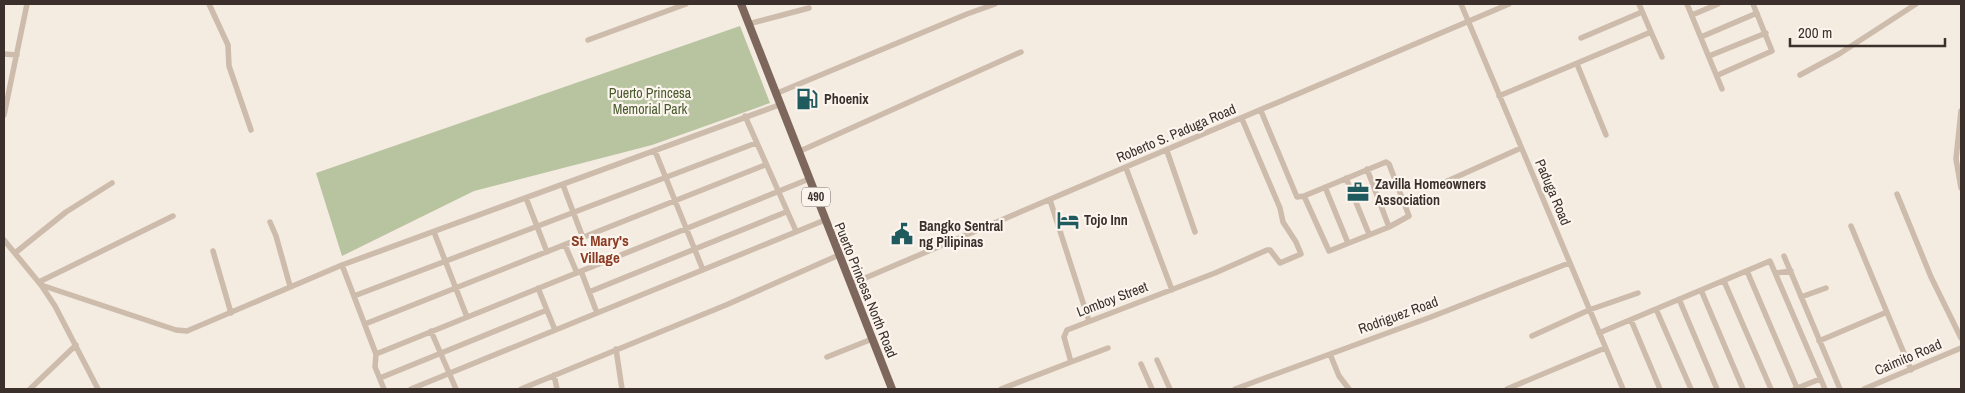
<svg xmlns="http://www.w3.org/2000/svg" width="1965" height="393" font-family="'Archivo Narrow',sans-serif">
	<style>
		.green { fill: #b8c4a0 }
		.lines { fill: none; stroke-linecap: round; stroke-linejoin: round }
		.minor { stroke: #cdbbac; stroke-width: 5.5 }
		.major { stroke: #7d675c; stroke-width: 8 }
		.labels { text-anchor: middle; dominant-baseline: central; stroke-width: 4.5; stroke-linejoin: round; paint-order: stroke }
		.shield { fill: #fbf5ee; stroke: #756b66; stroke-width: 1 }
		.shield-label { font-size: 12px; font-weight: bold; fill: #3b302b }
		.park-label { font-size: 14px; fill: #4a5a2e; stroke: #fbf5ee }
		.poi-label { font-size: 14px; font-weight: bold; fill: #3b302b; stroke: #fbf5ee; text-anchor: start }
		.street-label { font-size: 14px; fill: #3b302b; stroke: #fbf5ee }
		.neighbourhood-label { font-size: 15px; font-weight: bold; fill: #8c3b22; stroke: #fbf5ee }
	</style>
	<rect width="100%" height="100%" fill="#f4ebe1"/>
	<path class="green" d="M740 26 770 103 652 145 474 191 342 256 316 173Z"/>
	<g class="lines">
		<path class="minor" d="M209 4 228 45 229 66 251 130
			M1461 4 1623 389
			M1687 4 1722 89
			M1692 15 1718 4
			M748 24 809 8
			M1651 32 1662 57
			M1701 37 1757 13
			M1581 38 1642 12
			M588 40 686 4
			M4 54 17 55
			M1709 56 1766 33
			M1577 64 1606 135
			M1718 75 1772 51 1753 4
			M1800 75 1839 54 1916 4
			M775 94 967 14 995 4
			M1499 96 1651 32 1639 4
			M1261 111 1297 197 1304 196 1386 162 1389 164 1409 216 1389 227 1329 251 1304 196
			M1961 111 1956 159 1961 188
			M4 115 27 4
			M745 116 796 231
			M655 151 703 270
			M1167 151 1195 232
			M798 152 1021 52
			M1126 168 1172 290
			M1367 169 1389 227
			M1346 178 1369 234
			M563 185 583 238
			M1325 187 1348 243
			M1434 187 1521 148
			M1897 194 1931 277 1961 338
			M526 198 547 252
			M1050 200 1089 321
			M270 222 276 236 290 286
			M1851 226 1911 370
			M434 232 467 317
			M4 240 41 285 55 306 98 389
			M565 245 577 273
			M213 251 231 313
			M15 253 66 212 112 183
			M1784 256 1840 389
			M342 265 376 354 375 367 384 389
			M581 271 597 313
			M1747 271 1797 388
			M1776 273 1791 271
			M1724 281 1771 389
			M39 282 173 216
			M851 284 1509 4
			M41 285 176 330 187 331 342 265 779 105
			M538 288 555 330
			M1701 290 1743 389
			M589 292 786 212
			M354 296 756 143
			M1801 297 1826 288
			M1679 299 1717 389
			M1656 309 1691 389
			M1631 320 1660 389
			M365 324 765 165
			M431 331 456 389
			M1599 333 1770 261 1825 389
			M1532 336 1589 310 1638 293
			M1819 341 1887 312
			M616 349 622 389
			M376 354 809 179
			M1330 354 1339 376 1349 389
			M827 357 872 339
			M1157 360 1170 389
			M1071 362 1108 348
			M1141 364 1152 389
			M554 375 557 389
			M380 378 547 310
			M30 389 76 345
			M411 389 825 220
			M521 389 726 305 839 255
			M1001 389 1071 362 1064 337 1067 330 1215 273 1267 250H1270L1280 263 1301 254 1296 242 1283 222 1280 208 1242 119
			M1235 389 1431 317 1569 263
			M1507 389 1605 348
			M1795 389 1820 379
			M1864 389 1961 348"/>
		<path class="major" d="M741 4 892 389"/>
	</g>
	<defs>
		<g id="fuel-bare" transform="scale(1.725)"><path d="M-5.5-6h7V0h2V4h1.3V-2.5L3-4.5l.8-.8L6-3V5H2.5V1h-1V6h-7ZM-4.2-4.7v3.2H.2V-4.7Z" fill="#1f5a5e" stroke="#fbf5ee" stroke-width="2.5" paint-order="stroke"/></g>
		<g id="office-bare" transform="scale(1.725)"><path d="M-6-3h4V-5.5h4V-3h4V5H-6ZM-1-4.5V-3h2v-1.5ZM-6 0V1H6V0Z" fill="#1f5a5e" stroke="#fbf5ee" stroke-width="2.5" paint-order="stroke"/></g>
		<g id="hotel-bare" transform="scale(1.725)"><path d="M-6-4.5h1.5V1H6V5H4.5V3h-9V5H-6ZM-4 0a1.8 1.8 0 1 1 3.6 0ZM.5 0V-2.5h3Q6-2.5 6 0Z" fill="#1f5a5e" stroke="#fbf5ee" stroke-width="2.5" paint-order="stroke"/></g>
		<g id="civic-bare" transform="scale(1.725)"><path d="M-.6-6.5H3V-4.5H.6V-3L4-1V1h2V6H-6V1h2V-1L-.6-3ZM-1.2 2.5V6h2.4V2.5Z" fill="#1f5a5e" stroke="#fbf5ee" stroke-width="2.5" paint-order="stroke"/></g>
	</defs>
	<g fill-rule="evenodd">
		<use href="#fuel-bare" x="807" y="99"/>
		<use href="#office-bare" x="1358" y="192"/>
		<use href="#hotel-bare" x="1068" y="220"/>
		<use href="#civic-bare" x="902" y="234"/>
	</g>
	<g class="labels">
		<rect class="shield" x="802" y="187.5" width="28" height="19" rx="4"/>
		<g class="shield-label">
			<text x="816" y="197">490</text>
		</g>
		<g class="park-label">
			<text x="650" y="93">Puerto Princesa<tspan x="650" dy="16">Memorial Park</tspan></text>
		</g>
		<g class="poi-label">
			<text x="824" y="99">Phoenix</text>
			<text x="1375" y="184">Zavilla Homeowners<tspan x="1375" dy="16">Association</tspan></text>
			<text x="1084" y="220">Tojo Inn</text>
			<text x="919" y="226">Bangko Sentral<tspan x="919" dy="16">ng Pilipinas</tspan></text>
		</g>
		<g class="street-label">
			<text transform="translate(1176 133) rotate(-23)">Roberto S. Paduga Road</text>
			<text transform="translate(1553 192) rotate(67)">Paduga Road</text>
			<text transform="translate(866 290) rotate(68)">Puerto Princesa North Road</text>
			<text transform="translate(1112 299) rotate(-21)">Lomboy Street</text>
			<text transform="translate(1398 315) rotate(-20)">Rodriguez Road</text>
			<text transform="translate(1908 357) rotate(-23)">Caimito Road</text>
		</g>
		<g class="neighbourhood-label">
			<text x="600" y="240">St. Mary's<tspan x="600" dy="17">Village</tspan></text>
		</g>
	</g>
	<rect width="1965" height="393" fill="none" stroke="#3b302b" stroke-width="10"/>
	<path d="M1790 38v8h155v-8" fill="none" stroke="#3b302b" stroke-width="2.5"/>
	<text x="1798" y="38" font-size="15" fill="#3b302b" stroke="#fbf5ee" stroke-width="4" paint-order="stroke">200 m</text>
</svg>
